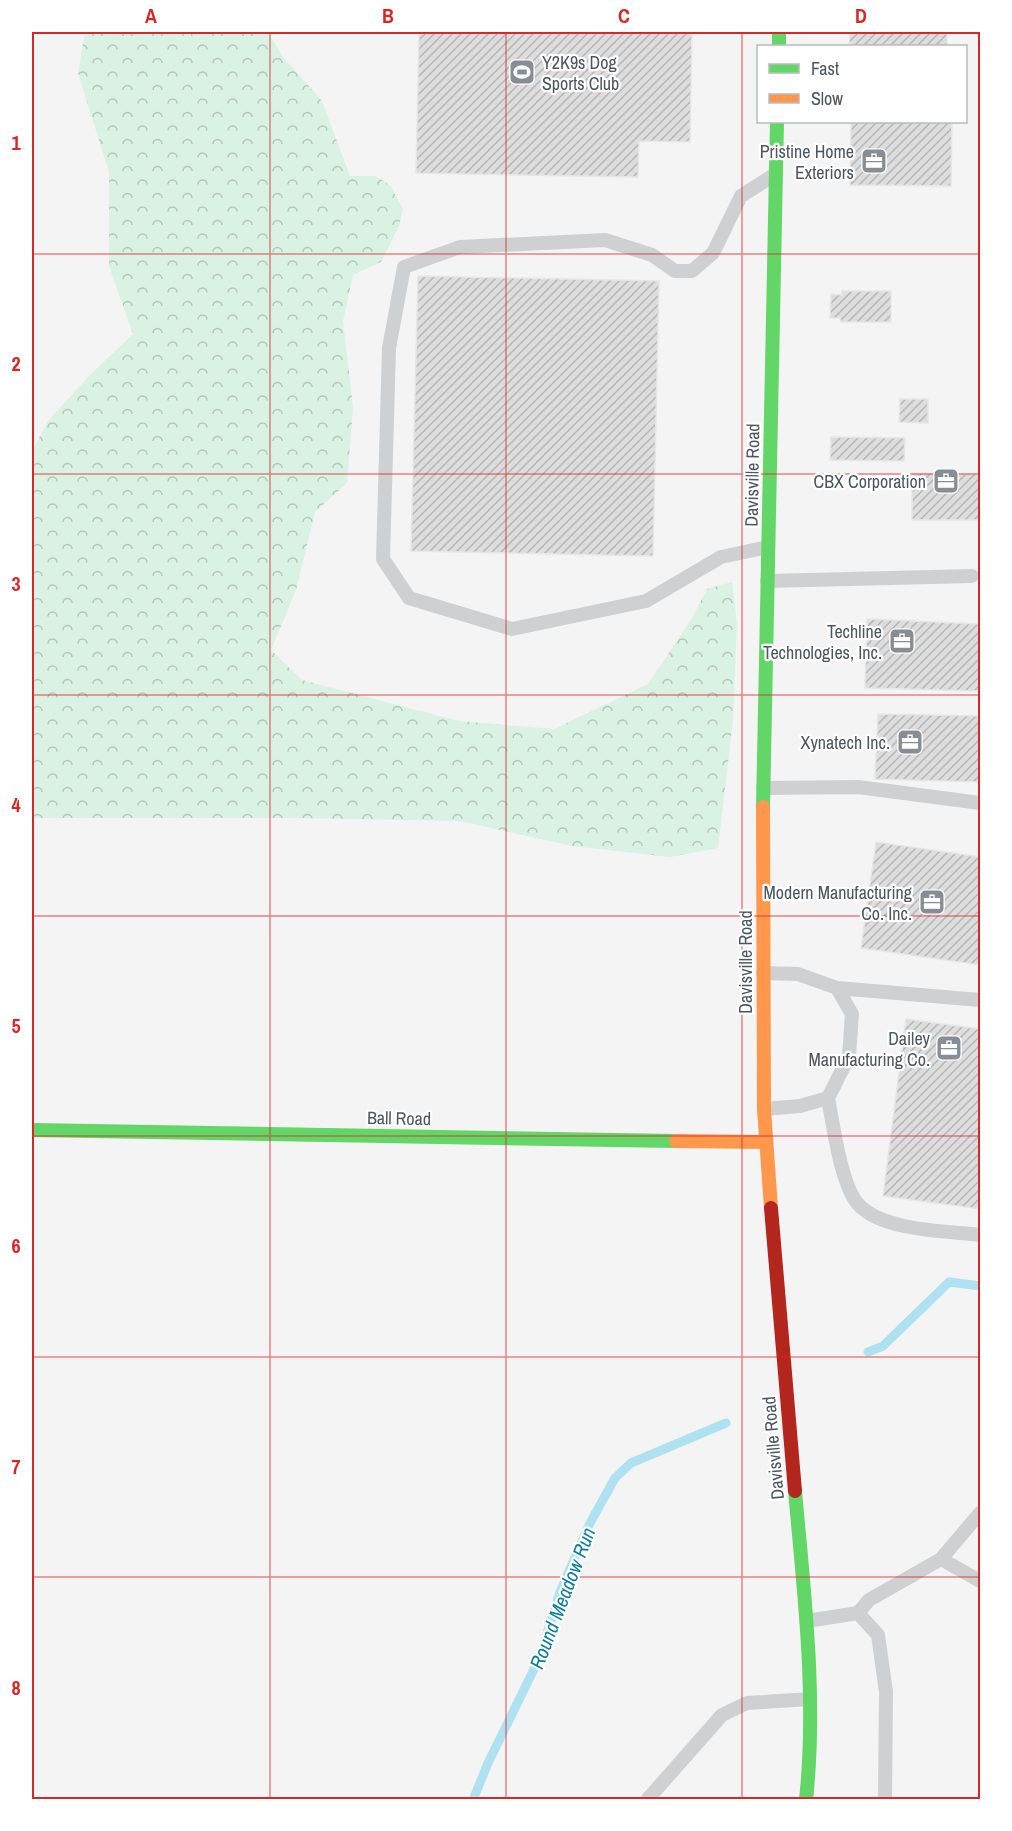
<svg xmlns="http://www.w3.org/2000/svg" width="1012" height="1831" font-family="'Archivo Narrow',sans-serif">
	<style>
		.forest { fill: url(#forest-crowns) }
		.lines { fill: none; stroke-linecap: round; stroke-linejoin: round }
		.stream { stroke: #aee2f0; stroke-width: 9 }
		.building { fill: url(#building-hatch); stroke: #e5e6e7; stroke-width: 1.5 }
		.lane { stroke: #ced0d2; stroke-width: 14 }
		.fast { stroke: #63d668; stroke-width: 14 }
		.slow { stroke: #ff974d; stroke-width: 14 }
		.jam { stroke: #b3261e; stroke-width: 14 }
		.grid { fill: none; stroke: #d62828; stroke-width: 1.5; stroke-opacity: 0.55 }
		.labels { text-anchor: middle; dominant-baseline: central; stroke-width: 4.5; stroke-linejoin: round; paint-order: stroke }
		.poi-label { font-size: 18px; fill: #4a5661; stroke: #fff; text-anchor: end }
		.street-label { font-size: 18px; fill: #4a5661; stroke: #fff }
		.water-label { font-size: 20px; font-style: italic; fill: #0c7c9b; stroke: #fff }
		.neatline { fill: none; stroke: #d62828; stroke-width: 2 }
		.grid-label { font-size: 20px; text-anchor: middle; font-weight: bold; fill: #d62828 }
	</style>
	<defs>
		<pattern id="forest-crowns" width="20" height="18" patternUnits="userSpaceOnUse" patternTransform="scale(1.5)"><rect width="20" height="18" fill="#d9f2e3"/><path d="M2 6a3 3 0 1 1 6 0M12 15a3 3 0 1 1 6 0" fill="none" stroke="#b2c7bb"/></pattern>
		<pattern id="building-hatch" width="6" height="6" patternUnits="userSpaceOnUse" patternTransform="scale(1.5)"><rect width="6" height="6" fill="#ddddde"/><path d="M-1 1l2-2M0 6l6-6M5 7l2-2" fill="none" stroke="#b5b6b7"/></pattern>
	</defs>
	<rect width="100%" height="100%" fill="#f4f4f4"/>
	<path class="forest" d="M85 32H268L283 57 322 101 350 176H376L391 186 403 209 399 226 381 262 353 275 343 321 353 408 347 483 315 512 296 590 271 650 302 680 459 721 554 729 648 684 692 618 707 589 732 582 737 623 733 720 718 848 670 857 572 846 460 821 296 818H32V580L34 574 32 567V451L48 421 89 376 133 334 109 266V172L78 73Z"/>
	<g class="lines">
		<path class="stream" d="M868 1352 883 1346 949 1282 980 1286
			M473 1800 488 1763 539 1659 560 1592 589 1525 615 1478 631 1463 726 1423"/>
	</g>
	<path class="building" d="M419 32H692L690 142 639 141 638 177 416 173Z
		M850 32H947V46H849Z
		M851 122H952L951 186 850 185Z
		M418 276 659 281 653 556 411 551Z
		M842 291H891V322H841L840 318H830L831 294 842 295Z
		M900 399H928V423L899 422Z
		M831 437 905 438 904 461 830 460Z
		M912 473 980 474V520H912Z
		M867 619 980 624V691L865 688Z
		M878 714 980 716V782L875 779Z
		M876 842 980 857V965L861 948Z
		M906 1019 980 1029V1209L883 1196Z"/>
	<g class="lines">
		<path class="lane" d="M768 547 721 557 646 601 512 629 409 598 383 559 389 348 404 267 460 247 605 240 652 255 675 271H692L713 253 741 196 774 175
			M767 581 972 576
			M763 788 858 787 980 803
			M763 973 798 974 837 988 852 1014 849 1056 828 1098 800 1106 764 1109
			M837 988 980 1000
			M828 1098C833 1124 841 1185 858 1204 882 1231 946 1231 980 1235
			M941 1559 980 1581
			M858 1613 878 1635 886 1692 885 1800
			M807 1621 858 1613 869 1600 941 1559 980 1513
			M647 1800 722 1715 747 1703 810 1699"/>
		<path class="fast" d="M779 32V46
			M763 807 777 122
			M32 1130 676 1141
			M795 1491C804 1593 817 1697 806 1800"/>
		<path class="slow" d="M763 807 764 1109 771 1208
			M676 1141 765 1142"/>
		<path class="jam" d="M771 1208 795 1491"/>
	</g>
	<path class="grid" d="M270 32V1800M506 32V1800M742 32V1800M32 254H980M32 474H980M32 695H980M32 916H980M32 1136H980M32 1357H980M32 1577H980"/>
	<defs>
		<g id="stadium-square" transform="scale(1.35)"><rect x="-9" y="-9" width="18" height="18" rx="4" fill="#868d94" stroke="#fff"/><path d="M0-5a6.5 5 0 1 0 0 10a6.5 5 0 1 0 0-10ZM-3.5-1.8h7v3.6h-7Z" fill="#fff"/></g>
		<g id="office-square" transform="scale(1.35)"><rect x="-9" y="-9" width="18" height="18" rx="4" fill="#868d94" stroke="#fff"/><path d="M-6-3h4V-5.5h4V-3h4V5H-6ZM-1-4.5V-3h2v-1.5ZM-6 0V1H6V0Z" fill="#fff"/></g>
	</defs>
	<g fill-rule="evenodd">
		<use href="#stadium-square" x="522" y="72"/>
		<use href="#office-square" x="874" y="161"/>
		<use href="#office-square" x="946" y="481"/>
		<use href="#office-square" x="902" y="641"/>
		<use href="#office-square" x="910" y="742"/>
		<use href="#office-square" x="932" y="902"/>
		<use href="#office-square" x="949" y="1048"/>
	</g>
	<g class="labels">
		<g class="poi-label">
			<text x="542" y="62" text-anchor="start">Y2K9s Dog<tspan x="542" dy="21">Sports Club</tspan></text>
			<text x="854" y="151">Pristine Home<tspan x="854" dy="21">Exteriors</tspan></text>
			<text x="926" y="481">CBX Corporation</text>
			<text x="882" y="631">Techline<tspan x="882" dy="21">Technologies, Inc.</tspan></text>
			<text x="890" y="742">Xynatech Inc.</text>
			<text x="912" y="892">Modern Manufacturing<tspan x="912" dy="21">Co. Inc.</tspan></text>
			<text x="930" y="1038">Dailey<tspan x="930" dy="21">Manufacturing Co.</tspan></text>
		</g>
		<g class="street-label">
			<text transform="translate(752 475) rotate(-89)">Davisville Road</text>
			<text transform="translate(745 962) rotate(-90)">Davisville Road</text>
			<text transform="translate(399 1118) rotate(1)">Ball Road</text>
			<text transform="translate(773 1448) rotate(-95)">Davisville Road</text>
		</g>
		<g class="water-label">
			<text transform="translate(562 1598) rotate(-69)">Round Meadow Run</text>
		</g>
	</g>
	<rect width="1012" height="1831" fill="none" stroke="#ffffff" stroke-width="66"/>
	<rect x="757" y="45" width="210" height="78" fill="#ffffff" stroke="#b7bbc0" stroke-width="1.5"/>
	<rect x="769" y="64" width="30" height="9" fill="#63d668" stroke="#b7bbc0" stroke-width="1.5"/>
	<text x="811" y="75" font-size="18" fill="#4a5661">Fast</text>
	<rect x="769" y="94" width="30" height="9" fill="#ff974d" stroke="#b7bbc0" stroke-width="1.5"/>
	<text x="811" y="105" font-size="18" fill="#4a5661">Slow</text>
	<rect x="33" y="33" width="946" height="1765" class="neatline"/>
	<g class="grid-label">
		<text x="151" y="23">A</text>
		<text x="388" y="23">B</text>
		<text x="624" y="23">C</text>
		<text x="861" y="23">D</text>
		<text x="16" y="150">1</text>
		<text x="16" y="371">2</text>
		<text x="16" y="591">3</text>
		<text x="16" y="812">4</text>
		<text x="16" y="1033">5</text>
		<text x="16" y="1253">6</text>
		<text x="16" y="1474">7</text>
		<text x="16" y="1695">8</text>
	</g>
</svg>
